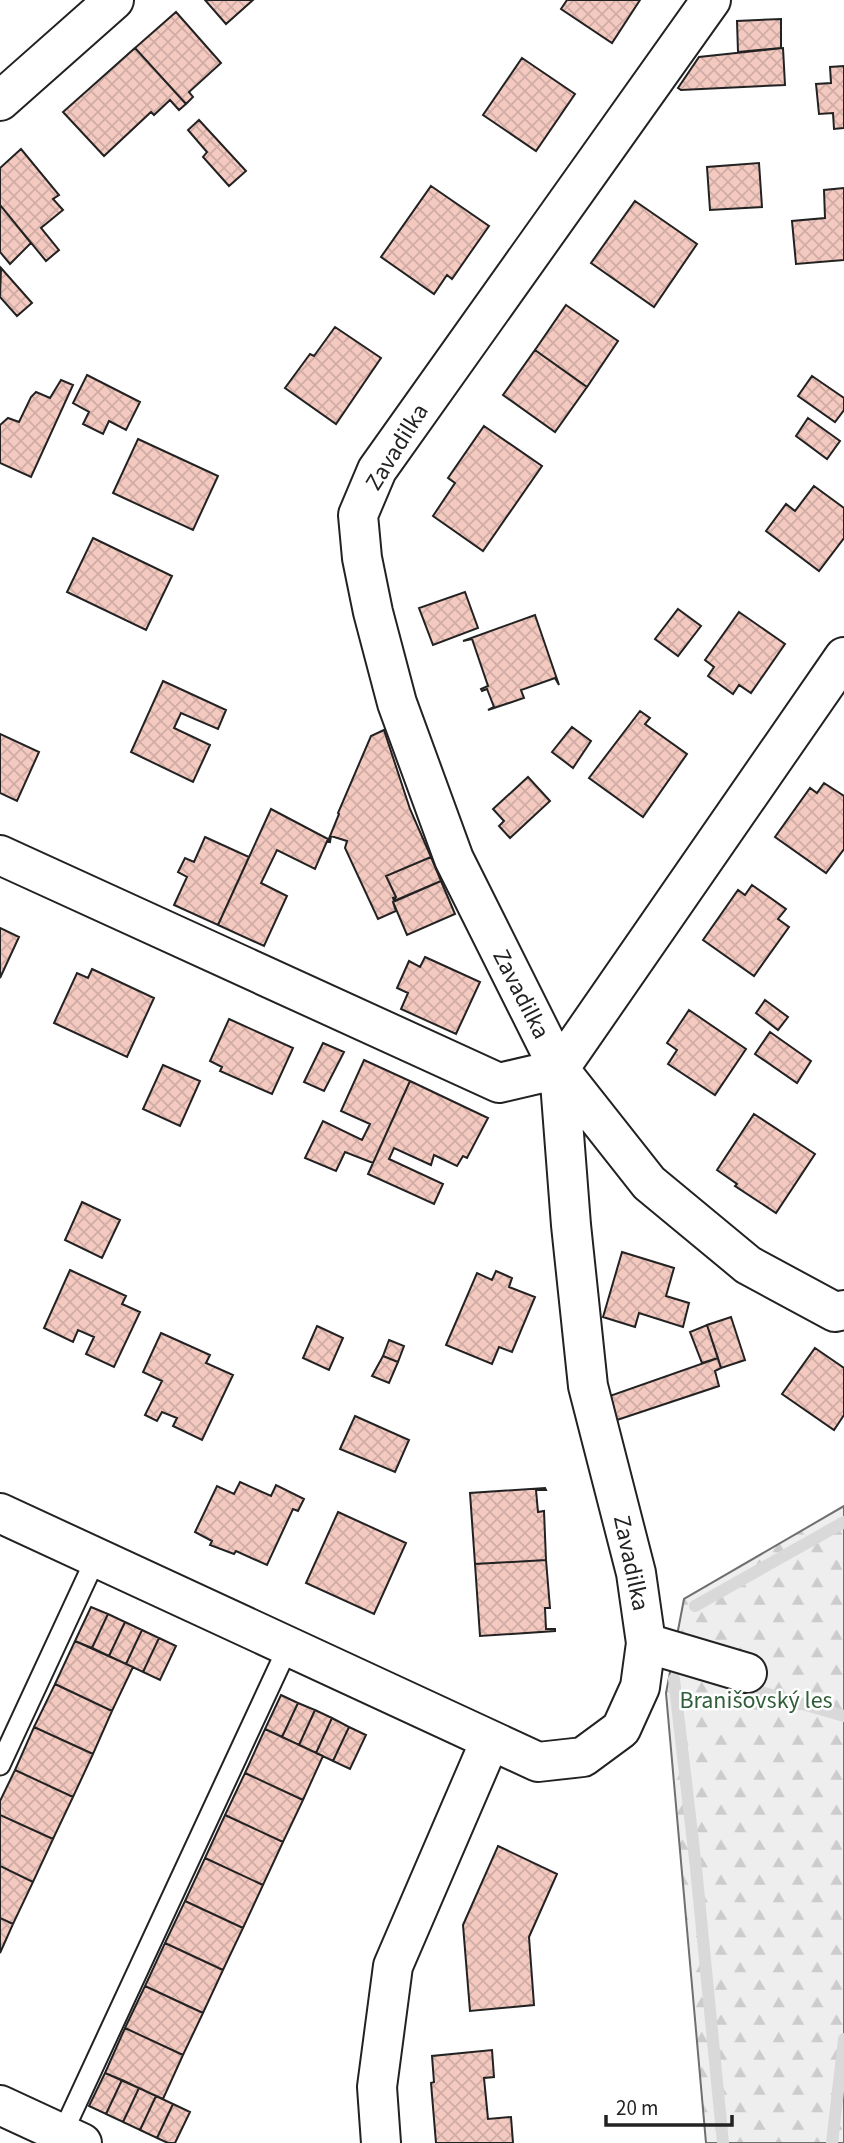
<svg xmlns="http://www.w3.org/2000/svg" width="844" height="2143" font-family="'Source Sans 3',sans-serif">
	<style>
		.forest { fill: url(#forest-firs); stroke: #6f6f6f; stroke-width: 2 }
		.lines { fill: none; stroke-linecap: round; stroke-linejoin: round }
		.stream { stroke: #d9d9d9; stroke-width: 12 }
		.building { fill: url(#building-cross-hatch); stroke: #222; stroke-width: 2 }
		.lane-casing { stroke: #222; stroke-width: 23 }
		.street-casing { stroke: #222; stroke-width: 42 }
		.secondary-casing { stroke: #222; stroke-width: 42 }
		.lane { stroke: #fff; stroke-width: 19 }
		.street { stroke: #fff; stroke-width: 38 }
		.secondary { stroke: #fff; stroke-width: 38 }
		.labels { text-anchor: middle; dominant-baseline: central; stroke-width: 5; stroke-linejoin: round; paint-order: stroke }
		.street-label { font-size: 24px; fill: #222; stroke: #fff }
		.park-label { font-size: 24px; fill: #2f5e38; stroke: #fff }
	</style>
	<defs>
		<pattern id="forest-firs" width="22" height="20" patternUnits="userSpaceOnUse" patternTransform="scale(1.75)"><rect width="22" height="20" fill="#eee"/><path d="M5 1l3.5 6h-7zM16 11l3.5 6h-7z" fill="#ccc"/></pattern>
		<pattern id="building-cross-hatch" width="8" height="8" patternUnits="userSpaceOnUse" patternTransform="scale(1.75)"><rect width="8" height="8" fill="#f3c9c0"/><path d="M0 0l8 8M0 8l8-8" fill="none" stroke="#d0aca5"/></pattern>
	</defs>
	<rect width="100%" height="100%" fill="#fff"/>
	<path class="forest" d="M844 1506V2143H706L666 1693 684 1599Z"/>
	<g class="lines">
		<path class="stream" d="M695 1606 844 1522
			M674 1679 696 1868 723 2143
			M740 1686 844 1716
			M832 2143 844 2039"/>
	</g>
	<path class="building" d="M205 0H253L226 24Z
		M567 0H640L612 43 561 9Z
		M176 12 221 63 189 92 193 97 186 104 135 48Z
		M781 19V48L738 52 737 21Z
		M135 48 186 104 179 110 170 100 154 115 151 112 104 156 63 112Z
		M783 48 785 85 681 90 678 88 699 57Z
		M522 58 575 94 536 151 483 115Z
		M844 66V128L834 129 833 113 819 114 816 84 831 83 830 67Z
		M199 120 246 171 229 186 203 157 207 152 188 130Z
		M21 149 59 195 53 199 63 210 41 228 59 250 46 261 0 205V168Z
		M759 163 762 207 710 210 707 167Z
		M431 186 489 226 452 279 447 275 434 294 381 257Z
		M844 188V260L796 264 792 221 825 218 824 190Z
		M635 201 697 244 654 307 591 263Z
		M0 205 31 243 10 264 0 252Z
		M1 268 32 303 17 316 0 297Z
		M566 305 618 341 587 387 535 350Z
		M335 327 381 358 336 424 285 388 310 354 314 356Z
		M535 350 587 387 555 432 503 395Z
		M87 375 140 402 126 430 109 421 103 434 83 424 89 412 73 403Z
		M812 376 844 398V410L835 422 798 396Z
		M61 380 73 385 31 477 0 463V425L8 418 19 422 31 397 36 392 50 398Z
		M808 418 840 441 827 459 796 436Z
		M484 426 542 466 483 551 433 516 455 483 448 478Z
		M138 439 218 476 193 530 113 493Z
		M814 486 844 508V538L819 571 766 531 786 504 795 511Z
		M93 538 172 576 146 630 67 592Z
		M465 592 478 628 433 645 419 608Z
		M678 609 701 626 678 656 655 639Z
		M739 612 785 644 751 693 739 685 733 694 708 676 714 667 705 660Z
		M535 615 559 685 555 678 521 690 524 698 488 710 494 707 487 689 482 691 481 689 488 686 472 639 463 641Z
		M163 681 226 710 218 729 181 713 174 728 210 745 193 782 131 752Z
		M640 711 650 718 645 724 687 754 643 817 589 778Z
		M572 727 591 741 573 768 552 752Z
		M384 730 410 809 431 857 386 876 396 897 393 902 396 911 378 919 345 848 347 841 331 836 330 842 328 841 339 814 338 813 371 736Z
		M0 734 39 752 17 801 0 793Z
		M528 777 550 801 510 838 499 826 504 821 493 809Z
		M824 783 844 796V849L826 873 775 837 810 788 817 793Z
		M271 809 328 839 315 869 277 850 261 883 287 896 264 946 218 925Z
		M205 837 249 857 218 925 174 905 187 877 178 872 185 858 194 862Z
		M431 857 441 881 394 901 393 898 396 897 386 876Z
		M441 881 455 914 407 935 393 902Z
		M752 885 786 909 778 919 789 927 754 976 703 940 738 890 745 895Z
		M0 928 19 937 0 978Z
		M425 957 480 982 456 1034 401 1009 408 993 397 988 409 961 420 967Z
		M92 969 154 998 127 1057 54 1023 77 973 88 978Z
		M765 1000 788 1017 778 1030 756 1013Z
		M689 1010 746 1049 715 1095 668 1064 677 1050 667 1043Z
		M229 1019 293 1048 272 1094 220 1071 222 1067 210 1061Z
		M770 1032 811 1061 797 1083 755 1054Z
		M323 1043 344 1052 324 1091 304 1082Z
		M364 1060 410 1081 373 1163 345 1152 336 1171 305 1158 323 1121 362 1140 370 1124 341 1111Z
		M163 1065 200 1081 180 1126 143 1109Z
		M410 1081 488 1118 467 1158 463 1156 457 1166 434 1155 431 1165 394 1148 389 1159 443 1184 434 1204 368 1174Z
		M754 1114 815 1154 776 1213 735 1186 737 1184 717 1170Z
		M82 1202 120 1220 102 1258 65 1240Z
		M622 1252 674 1268 666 1296 689 1303 683 1327 639 1313 635 1327 603 1317Z
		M70 1270 126 1296 122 1304 140 1312 114 1367 86 1354 94 1337 78 1330 73 1342 44 1328Z
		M496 1271 512 1278 509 1287 535 1297 512 1352 499 1347 492 1364 446 1345 477 1273 492 1280Z
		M731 1317 745 1360 721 1368 707 1325Z
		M707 1325 718 1358 702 1363 690 1332Z
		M317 1326 343 1338 329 1370 303 1358Z
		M161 1333 210 1355 206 1363 233 1375 202 1440 173 1426 177 1418 162 1412 157 1421 145 1415 162 1381 143 1372Z
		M389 1340 404 1346 398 1362 383 1356Z
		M815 1348 844 1368V1415L834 1430 782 1394Z
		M383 1356 398 1362 389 1383 372 1376Z
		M718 1358 721 1368 715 1371 719 1386 614 1421 604 1398Z
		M355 1416 409 1440 395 1472 340 1449Z
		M240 1482 271 1496 276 1485 304 1499 298 1511 293 1509 267 1565 236 1551 234 1554 210 1545 212 1541 195 1532 217 1486 234 1494Z
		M545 1488 546 1490H536L538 1512 544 1511 546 1560 475 1564 470 1493Z
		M338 1512 406 1543 374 1614 306 1583Z
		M546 1560 550 1608H545L546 1629H555V1631L480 1636 475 1564Z
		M91 1607 108 1614 92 1648 75 1641Z
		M108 1614 125 1622 109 1656 92 1648Z
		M125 1622 142 1630 126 1664 109 1656Z
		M142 1630 159 1638 143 1672 126 1664Z
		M159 1638 176 1646 160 1680 143 1672Z
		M75 1641 133 1667 112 1711 55 1684Z
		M55 1684 112 1711 93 1754 34 1727Z
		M281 1695 298 1703 282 1737 265 1729Z
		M298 1703 315 1710 299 1745 282 1737Z
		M315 1710 332 1718 316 1753 299 1745Z
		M332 1718 349 1727 333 1761 316 1753Z
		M34 1727 93 1754 73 1797 15 1770Z
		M349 1727 366 1735 350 1769 333 1761Z
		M265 1729 323 1756 303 1800 245 1773Z
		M15 1770 73 1797 53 1839 0 1815V1801Z
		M245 1773 303 1800 283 1842 225 1815Z
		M0 1815 53 1839 33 1882 0 1866Z
		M225 1815 283 1842 263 1885 205 1858Z
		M498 1846 557 1874 529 1937 534 2005 470 2011 463 1925Z
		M205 1858 263 1885 243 1928 185 1901Z
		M0 1866 33 1882 13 1924 0 1918Z
		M185 1901 243 1928 223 1970 165 1943Z
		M0 1918 13 1924 0 1953Z
		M165 1943 223 1970 203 2013 145 1986Z
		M145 1986 203 2013 183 2055 125 2028Z
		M125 2028 183 2055 163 2099 105 2073Z
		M492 2050 494 2077 484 2078 488 2119 511 2117 513 2143H436L431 2083 434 2082 432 2056Z
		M105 2073 122 2080 106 2114 89 2106Z
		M122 2080 139 2088 123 2122 106 2114Z
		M139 2088 156 2096 140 2130 123 2122Z
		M156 2096 173 2104 157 2138 140 2130Z
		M173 2104 190 2112 175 2143H168L157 2138Z"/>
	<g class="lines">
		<g class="lane-casing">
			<path id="lane" d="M0 1765 96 1558
				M62 2134 288 1647"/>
		</g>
		<g class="street-casing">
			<path id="street" d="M711 0 377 470 358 515 362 558 373 612 397 703 454 859 559 1069 649 1183 748 1265 835 1312 844 1310
				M0 855 499 1083 559 1069
				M0 1513 538 1762 583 1757 621 1729 640 1687 646 1643 636 1573 588 1386 571 1225 559 1069 844 657
				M646 1643 747 1673
				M0 2105 82 2143
				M381 2143 377 2087 393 1966 490 1741"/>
		</g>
		<g class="secondary-casing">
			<path id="secondary" d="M0 101 114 0"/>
		</g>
		<use href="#lane" class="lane"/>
		<use href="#street" class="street"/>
		<use href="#secondary" class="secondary"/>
	</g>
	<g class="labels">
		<g class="street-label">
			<text transform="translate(397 447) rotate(-58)">Zavadilka</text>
			<text transform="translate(521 994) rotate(63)">Zavadilka</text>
			<text transform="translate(631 1563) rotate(78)">Zavadilka</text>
		</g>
		<g class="park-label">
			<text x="756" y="1700">Branišovský les</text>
		</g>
	</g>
	<path d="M606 2115v10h126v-10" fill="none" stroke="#222222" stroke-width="3.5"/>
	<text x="616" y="2115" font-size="21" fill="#222222" stroke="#ffffff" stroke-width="5" paint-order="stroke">20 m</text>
</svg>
